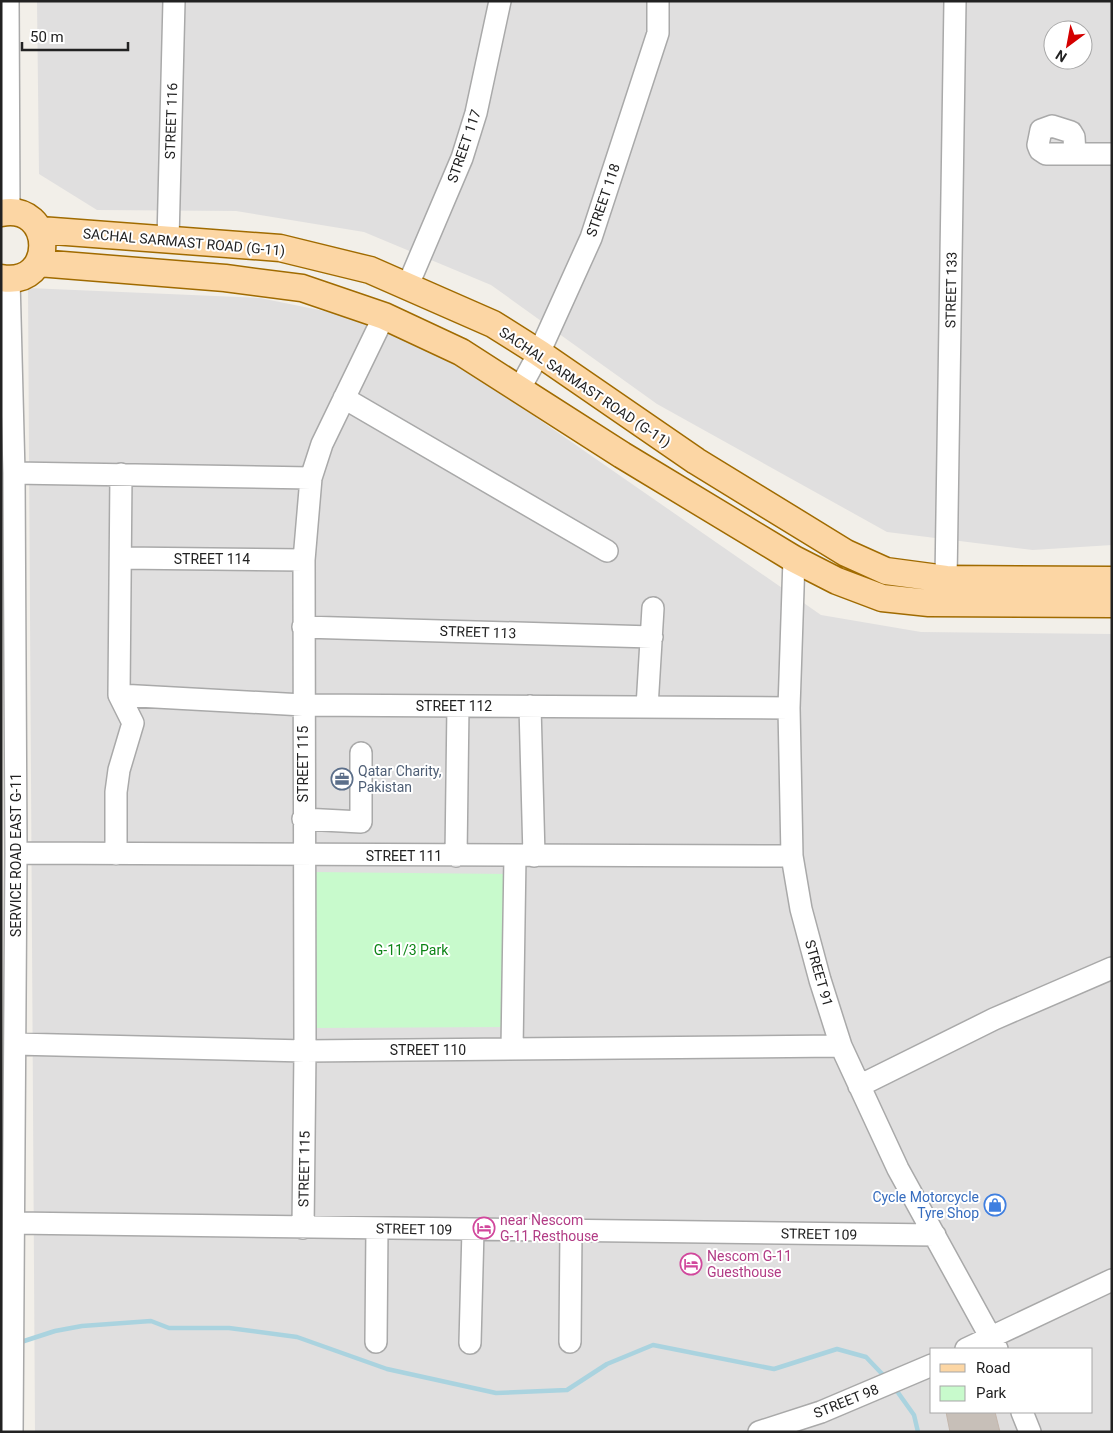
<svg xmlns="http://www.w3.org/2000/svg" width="1113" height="1433" font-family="Roboto,sans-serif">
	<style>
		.residential { fill: #e0dfdf; fill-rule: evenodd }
		.park { fill: #c8facc }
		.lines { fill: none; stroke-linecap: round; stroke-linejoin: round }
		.stream { stroke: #aad3df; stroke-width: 4.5 }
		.building { fill: #c7bfb8; stroke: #c4b6ab }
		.minor-casing { stroke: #a9a9a9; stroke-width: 24 }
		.major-casing { stroke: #a06b00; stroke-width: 29 }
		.minor { stroke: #fff; stroke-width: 21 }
		.major { stroke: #fcd6a4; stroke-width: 26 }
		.labels { text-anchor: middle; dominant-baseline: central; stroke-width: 4; stroke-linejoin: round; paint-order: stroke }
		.street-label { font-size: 14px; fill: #222; stroke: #fff }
		.service-label { font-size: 14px; fill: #4e5e75; stroke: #fff; text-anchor: start }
		.park-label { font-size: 14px; fill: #0c8416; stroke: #fff }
		.shop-label { font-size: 14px; fill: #366cbe; stroke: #fff; text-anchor: end }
		.hotel-label { font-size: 14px; fill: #b23c85; stroke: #fff; text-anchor: start }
	</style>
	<rect width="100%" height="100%" fill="#f2efe9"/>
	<path class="residential" d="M37 1H1112V545L1033 550 887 532 657 404 491 285 364 232 236 211 97 210 39 174ZM1053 30H1083V60H1053Z
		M28 288 260 298 339 314 430 344 821 615 921 632 1112 634V1432H35ZM932 1349H1092V1412H932Z"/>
	<path class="park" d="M313 872 508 874 505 1027 313 1028Z"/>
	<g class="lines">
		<path class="stream" d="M18 1343 55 1331 82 1326 151 1321 169 1328H229L297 1337 387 1369 496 1393 567 1390 607 1364 653 1345 774 1369 837 1349 866 1357 886 1378
			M894 1387 914 1415 918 1432"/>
	</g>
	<path class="building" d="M946 1412H995L1000 1432H950Z"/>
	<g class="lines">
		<g class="minor-casing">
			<path id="minor" d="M8 1 9 211
				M1075 154 1074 137 1071 132 1052 126 1041 130 1038 145 1040 150 1046 154H1112
				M168 240 174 1
				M9 279 14 473 16 853 12 1432
				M408 285 462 158 476 113 500 1
				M519 390 539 353 591 238 658 33V1
				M344 398 607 551
				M14 473 311 478
				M121 558 304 560
				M794 559 789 708 792 856 801 909 820 980 841 1046 898 1169 997 1349
				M946 579 955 1
				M303 627 652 637
				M119 695 303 705 789 708
				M530 706 534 856
				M647 707 653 608
				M303 819 361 822V753
				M16 853 792 856
				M116 854V792L119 770 133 723 119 695 121 474
				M456 856 458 706
				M15 1044 305 1051 841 1046
				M512 1049 515 856
				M859 1086 994 1019 1112 968
				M14 1223 935 1235
				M303 1228 305 1051 304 560 311 478 322 444 384 316
				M376 1342 377 1228
				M570 1342 571 1231
				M470 1343 473 1230
				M966 1349 1112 1280
				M1022 1412 1030 1432
				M759 1432 821 1412 932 1365"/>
		</g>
		<g class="major-casing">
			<path id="major" d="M1 213C55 202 57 288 1 278
				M40 230 280 248 370 270 493 324 539 353 696 461 846 553 886 571 946 579 1112 580
				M38 263 225 278 302 288 384 316 461 352 622 455 794 559 837 581 882 598 929 603 1112 604"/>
		</g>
		<use href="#minor" class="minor"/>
		<use href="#major" class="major"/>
	</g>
	<defs>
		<g id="office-ring" transform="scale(1.125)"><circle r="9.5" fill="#fff" stroke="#5c6f8a" stroke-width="1.5"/><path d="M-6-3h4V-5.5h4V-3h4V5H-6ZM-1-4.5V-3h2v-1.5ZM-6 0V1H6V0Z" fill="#5c6f8a"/></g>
		<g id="shop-ring" transform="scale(1.125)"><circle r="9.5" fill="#fff" stroke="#3f7fe0" stroke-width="1.5"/><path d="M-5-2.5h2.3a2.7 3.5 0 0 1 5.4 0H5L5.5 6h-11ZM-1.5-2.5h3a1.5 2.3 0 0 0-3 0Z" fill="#3f7fe0"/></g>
		<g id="hotel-ring" transform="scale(1.125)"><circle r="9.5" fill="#fff" stroke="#d1479c" stroke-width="1.5"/><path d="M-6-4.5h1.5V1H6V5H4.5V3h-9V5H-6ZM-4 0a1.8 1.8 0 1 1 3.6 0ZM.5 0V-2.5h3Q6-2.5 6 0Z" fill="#d1479c"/></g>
	</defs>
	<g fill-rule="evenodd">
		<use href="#office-ring" x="342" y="779"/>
		<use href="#shop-ring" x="995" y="1205"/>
		<use href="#hotel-ring" x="484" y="1228"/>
		<use href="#hotel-ring" x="691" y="1264"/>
	</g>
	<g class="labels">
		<g class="street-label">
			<text transform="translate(171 121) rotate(-88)">STREET 116</text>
			<text transform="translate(464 146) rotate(-71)">STREET 117</text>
			<text transform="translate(603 200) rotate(-71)">STREET 118</text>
			<text transform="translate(184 242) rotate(5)">SACHAL SARMAST ROAD (G-11)</text>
			<text transform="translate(951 290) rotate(-89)">STREET 133</text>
			<text transform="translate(585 387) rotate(34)">SACHAL SARMAST ROAD (G-11)</text>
			<text x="212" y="559">STREET 114</text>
			<text transform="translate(478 632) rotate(2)">STREET 113</text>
			<text x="454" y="706">STREET 112</text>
			<text transform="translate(303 764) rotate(-90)">STREET 115</text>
			<text transform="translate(16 855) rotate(-90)">SERVICE ROAD EAST G-11</text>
			<text x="404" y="856">STREET 111</text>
			<text transform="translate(819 973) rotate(74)">STREET 91</text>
			<text x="428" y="1050">STREET 110</text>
			<text transform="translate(304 1169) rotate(-89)">STREET 115</text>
			<text transform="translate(414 1229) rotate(1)">STREET 109</text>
			<text transform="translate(819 1234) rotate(1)">STREET 109</text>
			<text transform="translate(846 1401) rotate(-22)">STREET 98</text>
		</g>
		<g class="service-label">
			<text x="358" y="771">Qatar Charity,<tspan x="358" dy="16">Pakistan</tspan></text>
		</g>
		<g class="park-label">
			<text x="411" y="950">G-11/3 Park</text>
		</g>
		<g class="shop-label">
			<text x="979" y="1197">Cycle Motorcycle<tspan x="979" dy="16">Tyre Shop</tspan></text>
		</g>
		<g class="hotel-label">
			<text x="500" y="1220">near Nescom<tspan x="500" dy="16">G-11 Resthouse</tspan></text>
			<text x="707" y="1256">Nescom G-11<tspan x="707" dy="16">Guesthouse</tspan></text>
		</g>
	</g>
	<rect width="1113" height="1433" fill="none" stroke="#222222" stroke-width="5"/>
	<rect x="930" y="1348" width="162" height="65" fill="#ffffff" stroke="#a7a7a7"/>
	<rect x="940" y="1364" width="25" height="8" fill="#fcd6a4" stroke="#a7a7a7"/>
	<text x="976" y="1373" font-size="15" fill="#222222">Road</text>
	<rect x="940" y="1386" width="25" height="15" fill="#c8facc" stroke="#a7a7a7"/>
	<text x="976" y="1398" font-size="15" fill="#222222">Park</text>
	<g transform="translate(1068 45) rotate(212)"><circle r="24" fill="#ffffff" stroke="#a7a7a7"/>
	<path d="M0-4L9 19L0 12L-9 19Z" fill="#d40000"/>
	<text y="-8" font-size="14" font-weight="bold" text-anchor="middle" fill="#222222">N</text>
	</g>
	<path d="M22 42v8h106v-8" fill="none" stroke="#222222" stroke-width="2.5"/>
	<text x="30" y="42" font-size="15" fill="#222222" stroke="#ffffff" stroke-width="4" paint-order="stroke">50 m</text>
</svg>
